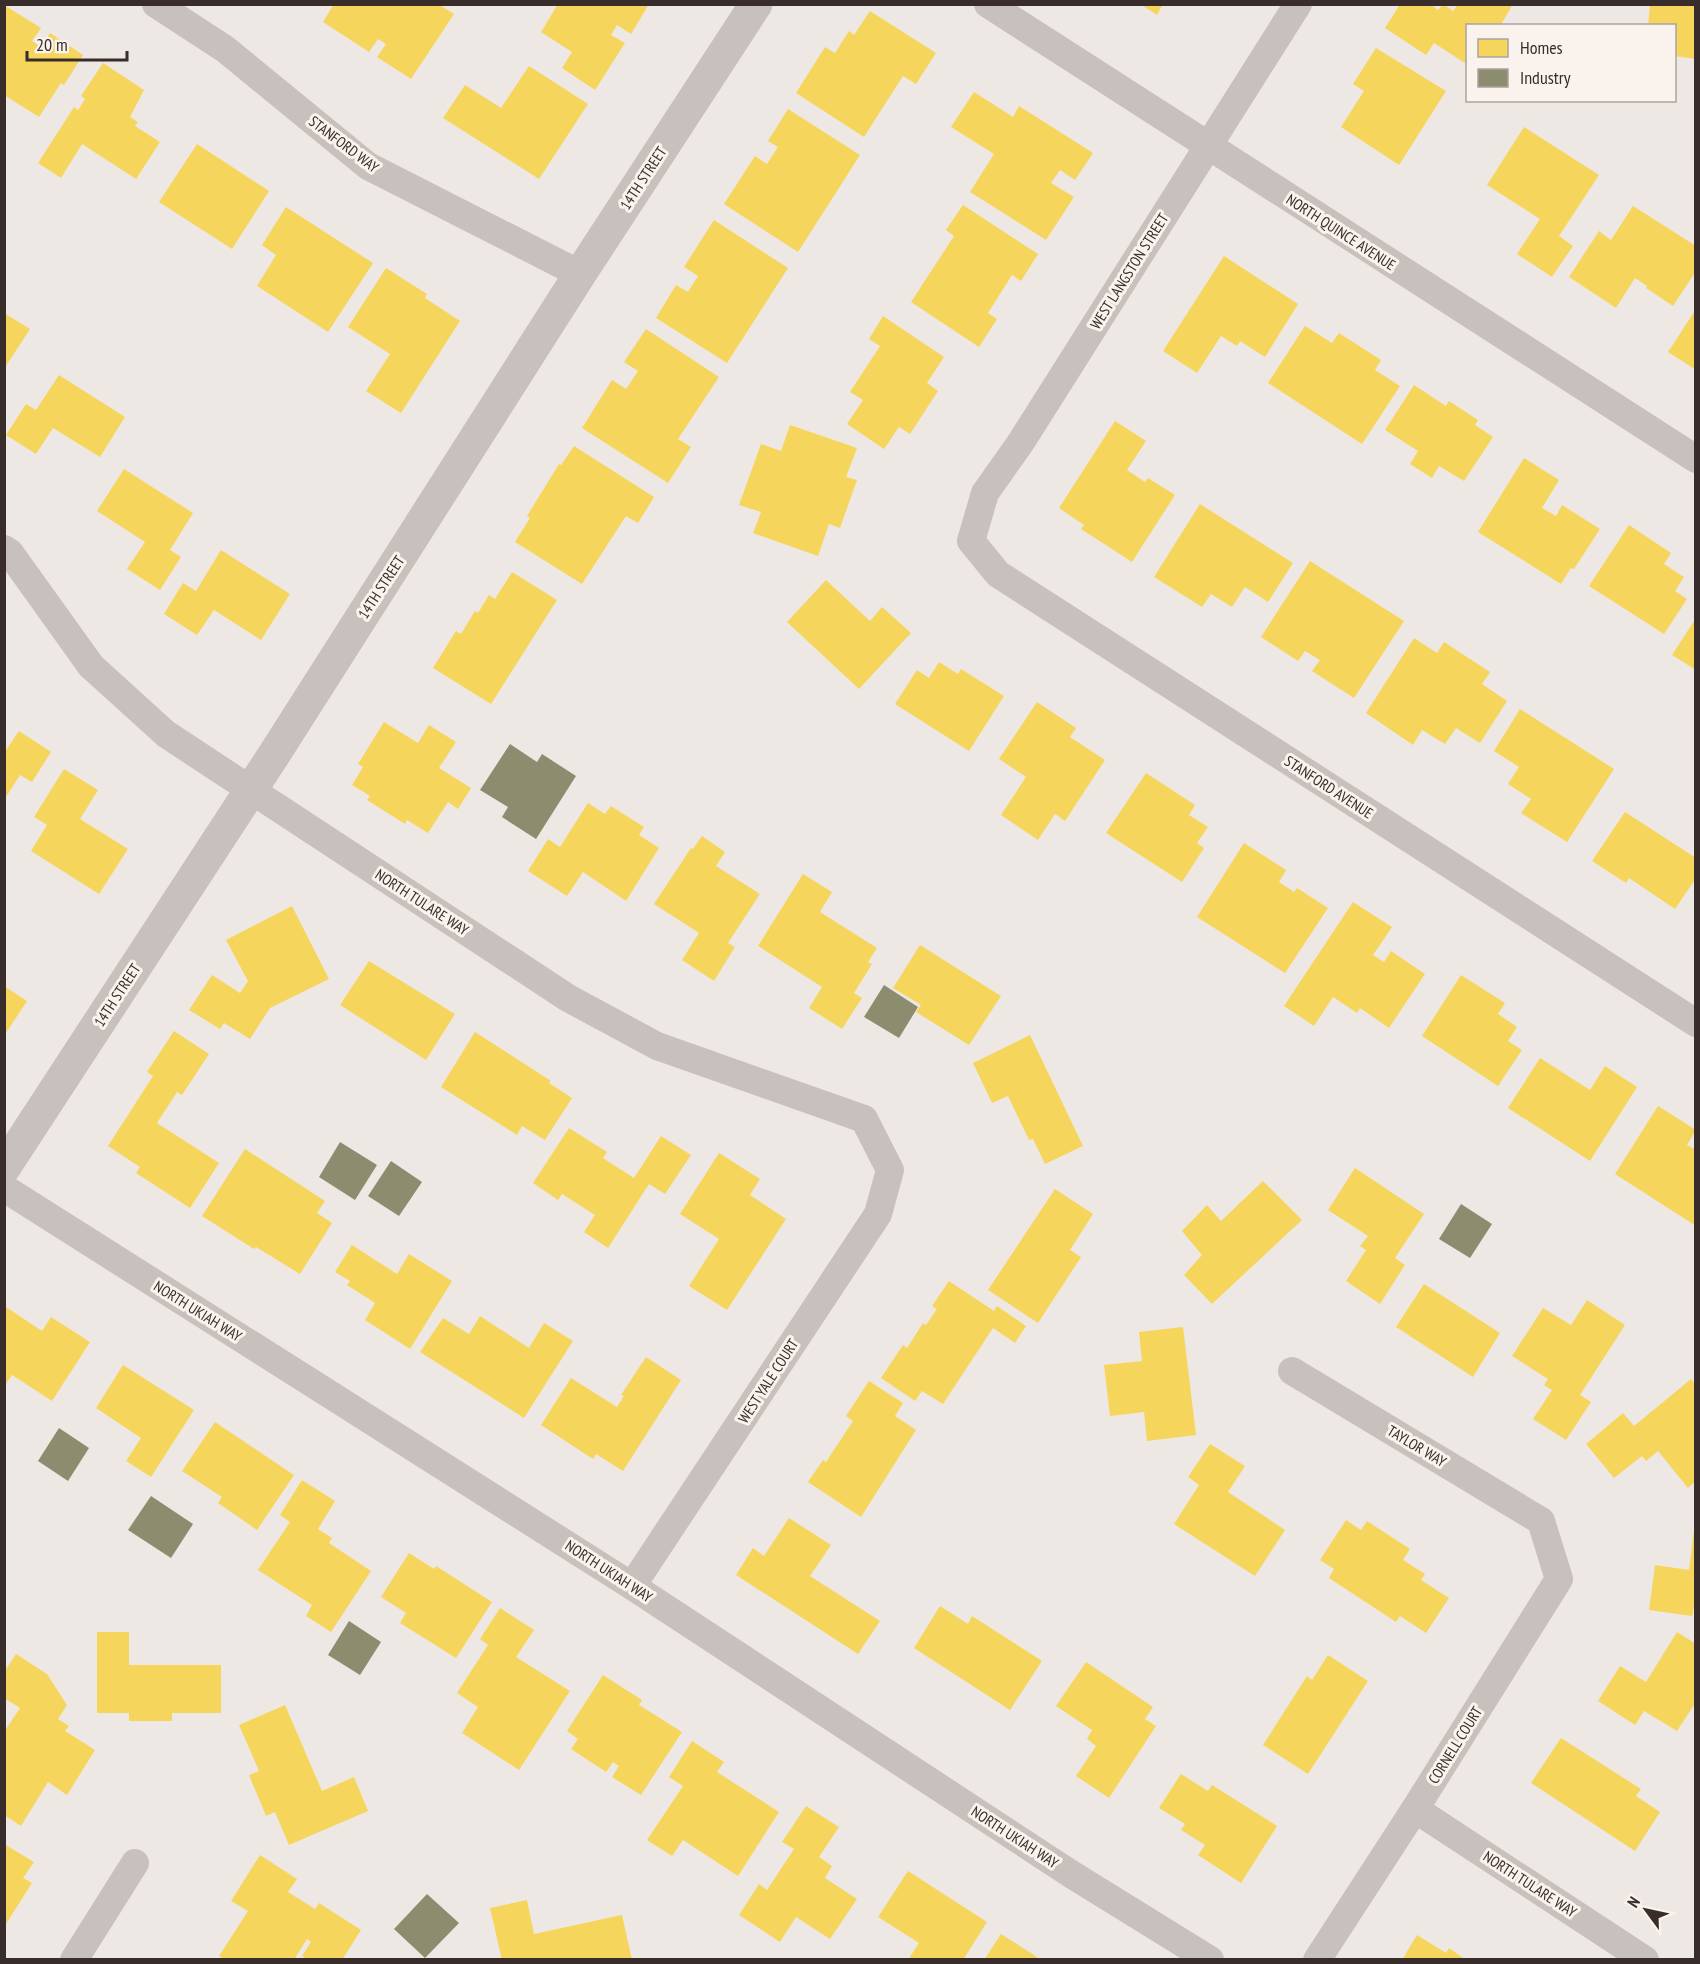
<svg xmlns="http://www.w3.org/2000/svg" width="1700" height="1964" font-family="'PT Sans Narrow',sans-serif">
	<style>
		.homes { fill: #f6d55c }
		.industry { fill: #8c8c6e }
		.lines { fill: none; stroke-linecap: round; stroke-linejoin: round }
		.minor { stroke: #c7c0bd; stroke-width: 28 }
		.tertiary { stroke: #c7c0bd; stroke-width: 33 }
		.labels { text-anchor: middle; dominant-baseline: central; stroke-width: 6; stroke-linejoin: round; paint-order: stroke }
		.street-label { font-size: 15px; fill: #382d2b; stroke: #f9f2ed }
	</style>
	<rect width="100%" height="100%" fill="#eee8e5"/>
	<path class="homes" d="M334 4H438L454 14 411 79 377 57 386 44 378 39 369 52 323 22Z
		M558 4H649L631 34 617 25 611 35 625 43 595 90 562 68 572 52 541 32Z
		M1140 4H1163L1157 15Z
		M1400 4H1430L1438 10 1443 4 1453 11 1458 4H1513L1500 26H1468V65L1434 43 1426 55 1385 28Z
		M1650 4H1696V59L1674 56V26H1648Z
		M4 5 41 28 32 41 41 47 50 33 83 55 64 85 61 83 39 117 4 95Z
		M870 11 936 53 916 84 903 76 864 137 796 93 825 47 835 53 849 31 854 35Z
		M1376 48 1446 91 1399 165 1341 127 1364 91 1353 84Z
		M103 63 144 90 130 117 138 122 135 126 160 142 136 179 82 144 61 178 38 163 74 107 78 110 85 99 81 96Z
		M529 66 588 104 539 179 443 118 465 85 501 108Z
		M974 92 1013 117 1019 106 1093 153 1075 180 1060 170 1051 183 1074 197 1046 240 970 192 994 154 951 127Z
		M788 109 860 155 798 252 724 204 755 156 767 164 778 147 768 141Z
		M1524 127 1599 175 1559 236 1573 246 1552 277 1517 254 1540 219 1487 185Z
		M197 144 269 191 232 249 159 202Z
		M963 205 1038 254 1021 281 1012 275 988 313 997 319 979 347 911 302 954 236 946 230Z
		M1633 206 1696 246V271L1673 306 1646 288 1647 286 1635 278 1616 308 1569 277 1599 231 1611 240Z
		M286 207 373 263 328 332 257 286 276 255 262 245Z
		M714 220 788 268 727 363 656 318 676 285 688 292 698 276 684 267Z
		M1224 256 1298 304 1265 357 1240 341 1237 346 1221 336 1197 373 1163 351Z
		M386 268 427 294 425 298 460 321 401 413 366 391 390 354 348 327Z
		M1696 309V370L1668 352Z
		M4 313 30 329 4 369Z
		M883 316 944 357 927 383 938 391 910 434 899 427 884 449 847 424 863 400 850 392 880 346 869 339Z
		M1305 326 1332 343 1339 333 1381 360 1375 370 1400 386 1362 444 1268 383Z
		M646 329 719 377 678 439 691 447 668 483 582 428 612 380 626 389 638 371 624 362Z
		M59 375 125 417 100 457 53 428 36 454 6 435 26 404 36 410Z
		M1414 385 1446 406 1449 401 1478 420 1475 425 1493 437 1464 481 1439 466 1432 478 1410 464 1418 451 1385 430Z
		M1115 421 1146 441 1127 470 1145 482 1148 478 1175 495 1132 562 1081 529 1084 525 1059 508Z
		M790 425 857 448 846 477 857 480 840 528 829 524 818 556 753 533 761 512 739 505 761 444 781 451Z
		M574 446 654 497 638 523 626 516 582 584 515 542 530 518 527 516 559 464 561 465Z
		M1524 458 1559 480 1542 508 1556 516 1562 505 1600 529 1574 569 1571 568 1561 584 1478 532Z
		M124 469 193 513 170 550 181 557 160 590 127 569 145 542 97 511Z
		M1200 504 1293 563 1268 602 1245 587 1232 607 1211 594 1202 607 1154 577Z
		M1629 525 1671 553 1664 564 1684 577 1675 591 1687 599 1664 634 1589 586Z
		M221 550 290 594 261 640 214 610 197 635 164 614 183 583 196 591Z
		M1310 561 1404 621 1354 698 1312 671 1320 660 1305 651 1298 661 1261 637Z
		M512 572 557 600 491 704 433 668 456 631 461 634 475 611 478 613 489 595 495 599Z
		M826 580 870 621 882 607 911 633 859 689 787 622Z
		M1696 618V670L1672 655Z
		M1414 638 1437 653 1444 642 1490 672 1482 684 1507 701 1480 743 1456 728 1445 744 1422 730 1413 745 1366 713Z
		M939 662 958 674 961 669 1004 696 969 751 895 704 917 670 929 678Z
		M1037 702 1076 728 1070 737 1105 760 1065 821 1055 814 1038 840 1001 815 1026 777 999 759Z
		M1520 709 1614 769 1567 842 1521 813 1531 799 1508 784 1519 767 1494 751Z
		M384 722 418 743 429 725 456 742 439 768 471 788 458 809 448 802 428 833 407 820 405 824 367 800 370 796 352 785 363 767 358 764Z
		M19 731 51 752 32 782 20 775 4 800V753Z
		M64 769 98 790 80 819 128 849 99 894 31 851 47 825 34 817Z
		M1146 773 1195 805 1189 815 1208 827 1197 843 1204 848 1182 882 1106 833Z
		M588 803 605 814 611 806 644 827 639 835 659 848 626 901 583 872 567 896 528 871 548 839 560 847Z
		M1625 812 1696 858V878L1675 909 1629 878 1626 883 1592 861Z
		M702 836 725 852 716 866 760 894 728 943 735 947 714 981 682 960 699 933 654 904 691 848 693 849Z
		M1244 843 1286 870 1279 882 1294 892 1297 888 1328 908 1285 973 1197 917Z
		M803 874 832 892 820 912 877 948 868 962 872 964 854 993 862 998 842 1029 809 1008 822 987 758 946Z
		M1353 902 1392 927 1373 955 1384 962 1391 951 1425 974 1389 1028 1360 1008 1357 1013 1333 997 1314 1026 1284 1006Z
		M292 906 329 979 270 1008 250 1039 224 1023 220 1029 189 1010 212 975 240 993 248 981 226 940Z
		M920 945 1001 996 969 1045 916 1012 921 1005 893 988Z
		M369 961 455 1014 426 1060 340 1005Z
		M1461 975 1505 1003 1498 1014 1517 1027 1508 1041 1522 1050 1498 1086 1422 1036Z
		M4 986 27 1001 4 1036Z
		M174 1031 209 1054 182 1095 177 1092 157 1123 219 1163 190 1208 136 1173 140 1167 108 1146 153 1076 147 1072Z
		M475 1032 551 1081 549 1083 572 1098 545 1140 522 1126 517 1135 441 1087Z
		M1030 1035 1083 1146 1045 1164 1033 1139 1029 1140 1008 1096 992 1103 973 1063Z
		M1540 1058 1590 1090 1605 1066 1637 1087 1590 1161 1508 1108Z
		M1658 1106 1696 1130 1687 1145 1696 1150V1226L1615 1174Z
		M569 1128 607 1152 603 1158 634 1178 661 1136 691 1155 665 1194 649 1184 608 1248 584 1232 595 1215 562 1194 558 1200 533 1183Z
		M245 1149 325 1201 317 1213 332 1223 300 1274 256 1247 254 1249 202 1216Z
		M719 1153 760 1179 750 1195 786 1219 727 1310 689 1286 719 1239 680 1214Z
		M1355 1168 1424 1214 1395 1258 1405 1265 1380 1304 1346 1281 1366 1250 1360 1246 1368 1236 1328 1210Z
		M1263 1181 1302 1220 1212 1304 1184 1275 1202 1255 1182 1231 1207 1205 1221 1221Z
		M1055 1189 1093 1214 1070 1250 1081 1257 1038 1323 988 1290Z
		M352 1245 397 1274 409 1254 452 1281 410 1349 365 1320 375 1303 347 1285 350 1281 335 1272Z
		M949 1281 994 1311 997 1306 1026 1326 1015 1343 993 1328 943 1404 922 1391 915 1401 881 1378 903 1345 907 1348 923 1323 926 1325 937 1309 932 1306Z
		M1424 1284 1500 1333 1473 1377 1396 1327Z
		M1587 1300 1625 1325 1580 1395 1591 1402 1566 1440 1533 1419 1552 1390 1544 1385 1548 1379 1512 1356 1543 1308 1571 1325Z
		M6 1307 42 1331 51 1317 90 1342 52 1401 12 1375 4 1387Z
		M480 1316 529 1348 544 1323 573 1341 524 1418 420 1352 443 1318 469 1334Z
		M1183 1327 1196 1435 1147 1441 1144 1412 1110 1416 1104 1365 1142 1361 1139 1332Z
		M646 1357 681 1380 623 1471 596 1454 593 1459 541 1425 571 1378 617 1407 624 1396 621 1395Z
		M123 1365 194 1410 151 1477 126 1461 141 1438 96 1408Z
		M1691 1379 1696 1385V1481L1688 1488 1658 1451 1646 1461 1642 1456 1614 1478 1586 1444 1623 1413 1634 1426Z
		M869 1381 903 1403 895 1416 916 1430 861 1517 808 1482 823 1460 826 1462 853 1421 846 1416Z
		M215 1422 294 1475 257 1530 218 1503 222 1497 182 1471Z
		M1210 1444 1245 1466 1228 1492 1285 1530 1255 1576 1174 1524 1199 1485 1188 1477Z
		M302 1480 335 1501 318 1529 332 1538 329 1543 371 1571 331 1632 306 1616 312 1605 258 1570 290 1522 280 1515Z
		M789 1518 831 1545 810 1576 880 1621 858 1654 736 1575 753 1548 764 1556Z
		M1346 1520 1361 1530 1367 1521 1410 1549 1403 1560 1425 1574 1421 1580 1449 1598 1426 1633 1400 1616 1396 1622 1329 1578 1334 1569 1320 1560Z
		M1694 1530 1696 1599 1692 1616 1649 1610 1655 1565 1689 1570Z
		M409 1553 434 1569 436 1566 492 1602 456 1658 400 1623 406 1613 381 1597Z
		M940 1606 968 1624 972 1616 1042 1661 1010 1710 914 1648Z
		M500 1608 534 1630 516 1657 570 1691 519 1770 462 1733 478 1707 457 1693 488 1645 480 1639Z
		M97 1632H129V1665H221V1713H172V1721H129V1713H97Z
		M1677 1632 1696 1644V1702L1677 1731 1644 1711 1635 1725 1598 1701 1620 1666 1646 1682Z
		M16 1654 47 1674 67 1705 58 1719 69 1726 65 1731 95 1750 67 1795 48 1782 21 1826 4 1815V1732L20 1708 4 1698V1672Z
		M1328 1655 1368 1681 1308 1774 1263 1745 1307 1676 1312 1680Z
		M1086 1662 1153 1707 1145 1719 1156 1726 1109 1798 1076 1776 1096 1746 1087 1739 1092 1730 1056 1706Z
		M603 1675 642 1700 639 1705 682 1732 641 1795 612 1777 619 1766 613 1762 606 1772 571 1749 578 1739 567 1731Z
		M285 1705 322 1791 354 1777 368 1811 289 1845 275 1812 266 1816 249 1775 259 1771 239 1725Z
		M1561 1738 1641 1789 1636 1796 1660 1812 1635 1851 1531 1783Z
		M692 1741 724 1762 717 1772 779 1812 738 1876 683 1840 672 1856 647 1840 683 1786 669 1777Z
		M1181 1774 1208 1791 1212 1785 1277 1826 1241 1883 1198 1855 1205 1845 1181 1830 1185 1824 1159 1808Z
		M806 1806 839 1827 819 1857 832 1866 825 1878 857 1899 830 1939 796 1917 780 1942 739 1915 759 1884 767 1890 794 1849 782 1842Z
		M4 1844 34 1862 23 1878 32 1883 4 1927Z
		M260 1855 297 1879 288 1892 315 1909 319 1903 361 1930 342 1960H308L302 1956 311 1942 307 1939 294 1960H225L219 1956 248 1911 231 1901Z
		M908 1871 987 1922 963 1960H908L919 1943 878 1917Z
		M527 1900 534 1934 622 1915 632 1960H502L490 1908Z
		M1001 1934 1037 1957 1035 1960H984Z
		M1417 1935 1446 1953 1449 1948 1466 1960H1402Z"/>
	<path class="industry" d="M510 744 537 762 542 754 576 776 536 839 502 817 508 807 480 790Z
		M884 985 918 1007 899 1038 864 1017Z
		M340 1142 377 1165 355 1200 319 1177Z
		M391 1161 422 1182 399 1216 368 1196Z
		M1461 1204 1492 1224 1470 1258 1439 1239Z
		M59 1428 89 1448 68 1481 38 1461Z
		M151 1496 193 1524 171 1558 128 1530Z
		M349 1621 381 1642 360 1675 328 1655Z
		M427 1894 459 1923 425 1958 394 1929Z"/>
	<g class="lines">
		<path class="minor" d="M156 4 225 49 368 166 580 274
			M988 4 1696 459
			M1298 4 1021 442 985 493 971 541 998 574 1696 1023
			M4 549 10 553 91 666 166 734 210 763 568 998 657 1046 864 1119 890 1170 878 1214 632 1586
			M4 1188 632 1586 1071 1874 1210 1960
			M1292 1371 1541 1521 1559 1579 1415 1809 1317 1960
			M1415 1809 1645 1960
			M74 1960 135 1863"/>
		<path class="tertiary" d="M4 1168 275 753 580 274 756 4"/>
	</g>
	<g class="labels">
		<g class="street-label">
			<text transform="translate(344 144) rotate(37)">STANFORD WAY</text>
			<text transform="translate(643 178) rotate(-57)">14TH STREET</text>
			<text transform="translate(1341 232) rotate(33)">NORTH QUINCE AVENUE</text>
			<text transform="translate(1129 271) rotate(-58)">WEST LANGSTON STREET</text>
			<text transform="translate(381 587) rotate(-57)">14TH STREET</text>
			<text transform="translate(1329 787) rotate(33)">STANFORD AVENUE</text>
			<text transform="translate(422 902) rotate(33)">NORTH TULARE WAY</text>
			<text transform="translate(117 995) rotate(-57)">14TH STREET</text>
			<text transform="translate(198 1311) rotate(32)">NORTH UKIAH WAY</text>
			<text transform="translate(768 1381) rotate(-57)">WEST YALE COURT</text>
			<text transform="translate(1417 1446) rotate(31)">TAYLOR WAY</text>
			<text transform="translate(609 1571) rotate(33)">NORTH UKIAH WAY</text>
			<text transform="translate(1455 1745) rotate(-58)">CORNELL COURT</text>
			<text transform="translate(1015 1837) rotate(33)">NORTH UKIAH WAY</text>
			<text transform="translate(1530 1884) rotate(33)">NORTH TULARE WAY</text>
		</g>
	</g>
	<rect width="1700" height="1964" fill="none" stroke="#382d2b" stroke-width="12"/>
	<rect x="1466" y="24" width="210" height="78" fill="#f9f2ed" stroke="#aca39f" stroke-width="1.5"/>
	<rect x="1478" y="39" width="30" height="18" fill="#f6d55c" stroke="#aca39f" stroke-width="1.5"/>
	<text x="1520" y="54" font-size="18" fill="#382d2b">Homes</text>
	<rect x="1478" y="69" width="30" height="18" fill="#8c8c6e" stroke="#aca39f" stroke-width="1.5"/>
	<text x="1520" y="84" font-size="18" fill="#382d2b">Industry</text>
	<g transform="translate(1646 1910) rotate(303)" stroke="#f9f2ed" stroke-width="4.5" paint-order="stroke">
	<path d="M0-4.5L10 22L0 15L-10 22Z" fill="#382d2b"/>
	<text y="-9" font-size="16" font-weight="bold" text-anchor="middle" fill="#382d2b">N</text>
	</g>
	<path d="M27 51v9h100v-9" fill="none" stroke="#382d2b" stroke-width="3"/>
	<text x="36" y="51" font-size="18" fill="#382d2b" stroke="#f9f2ed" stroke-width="4.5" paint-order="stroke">20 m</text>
</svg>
